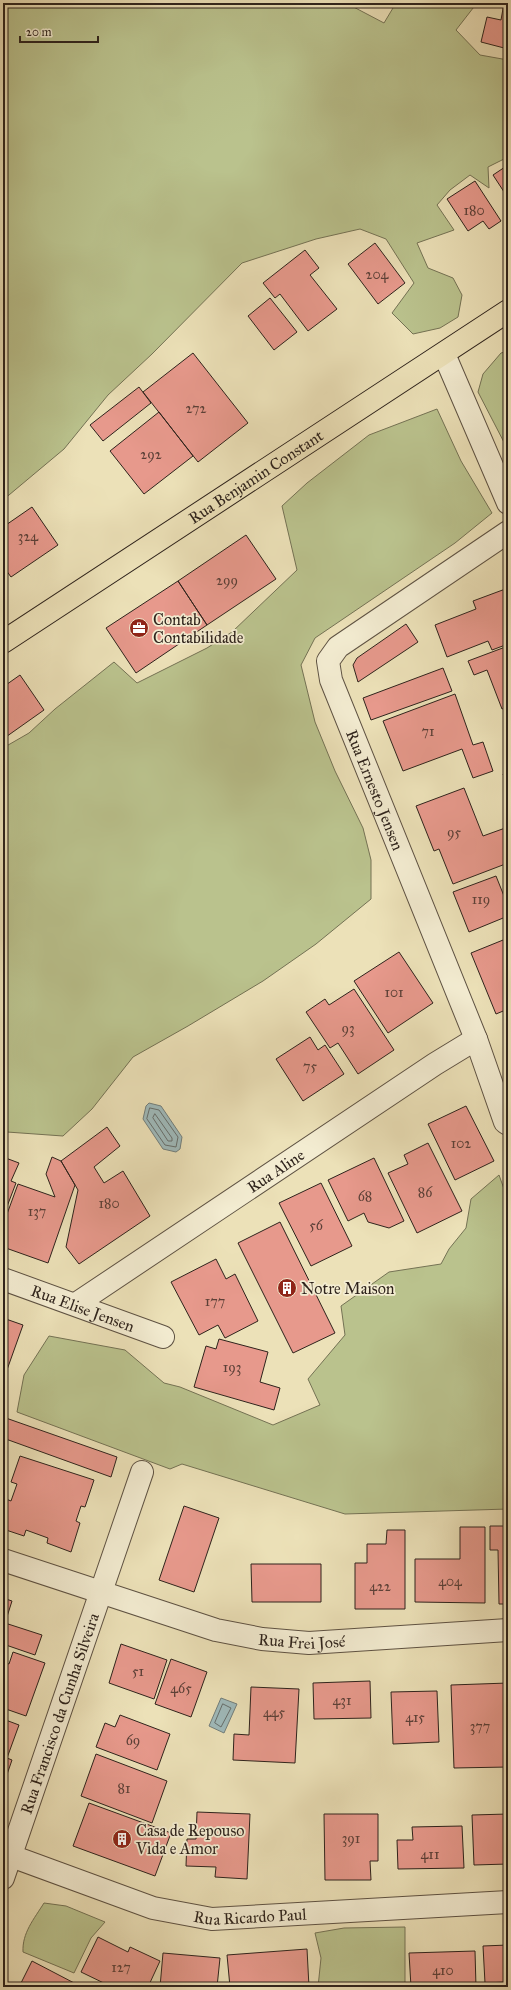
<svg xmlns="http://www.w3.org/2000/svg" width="511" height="1990" font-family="'IM FELL Great Primer',serif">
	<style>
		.green { fill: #bac28d; stroke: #747254 }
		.water { fill: #9fbabb; stroke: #727e7b }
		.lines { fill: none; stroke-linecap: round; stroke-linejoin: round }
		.shore { stroke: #666e6c; stroke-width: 1 }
		.building { fill: #e7998c; stroke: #2e231c }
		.minor-casing { stroke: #5e5243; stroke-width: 24 }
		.major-casing { stroke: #2e231c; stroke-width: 24 }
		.minor { stroke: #f3ecd1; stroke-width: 22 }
		.major { stroke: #ece1b8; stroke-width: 22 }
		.labels { text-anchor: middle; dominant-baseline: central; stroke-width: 3.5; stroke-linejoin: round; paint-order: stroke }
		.number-label { font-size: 14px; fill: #5c4038 }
		.street-label { font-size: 16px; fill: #2e231c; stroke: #f3ecd1 }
		.poi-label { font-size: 16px; fill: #2e231c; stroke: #f3ecd1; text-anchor: start }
	</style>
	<rect width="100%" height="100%" fill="#ece1b8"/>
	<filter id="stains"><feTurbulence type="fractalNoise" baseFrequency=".005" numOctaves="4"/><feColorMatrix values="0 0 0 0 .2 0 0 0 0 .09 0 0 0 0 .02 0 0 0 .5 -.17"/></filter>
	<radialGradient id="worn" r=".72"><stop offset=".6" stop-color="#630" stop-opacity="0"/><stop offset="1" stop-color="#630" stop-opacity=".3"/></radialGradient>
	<path class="green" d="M3 3H346L384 23 396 3H477L456 30 480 55 508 60V157L488 167 489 188 470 175 450 190 437 205 454 230 417 243 428 268 453 278 462 295 458 317 440 328 413 334 392 313 414 283 386 239 360 229 316 239 242 263 152 354 108 395 64 449 3 500Z
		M508 351V450L478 392 483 374 501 353Z
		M437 409 461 461 492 513 455 543 315 638 301 665 315 722 335 771 363 828 371 860V899L316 944 263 981 188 1026 133 1057 92 1109 63 1136 7 1132 3 1129V748L29 733 55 709 114 662 137 683 207 648 232 632 297 570 282 506 307 483 369 435Z
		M499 1175 508 1200V1509L345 1514 182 1464 170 1469 17 1412 24 1375 49 1336 125 1350 164 1383 180 1387 273 1425 320 1405 308 1379 345 1335 341 1306 389 1272 441 1264 449 1249 466 1228 471 1199Z
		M44 1903 66 1906 105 1922 91 1938 74 1973 23 1952C22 1933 34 1919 44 1903Z
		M405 1927V1987H318L321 1958 315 1933 344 1928Z"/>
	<path class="water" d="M149 1103 161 1106 182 1137 180 1149 176 1152 163 1149 143 1119 146 1106Z
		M221 1698 237 1704 224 1733 209 1726Z"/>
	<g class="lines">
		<path class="shore" d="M150 1108 159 1110 178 1137 176 1147 165 1145 147 1119Z
			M155 1114 172 1138V1141H168L153 1118Z
			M223 1704 231 1708 221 1727 215 1723Z"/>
	</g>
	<path class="building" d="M504 3H508V49L481 42 487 17 501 20Z
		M508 165V198L493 175Z
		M475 181 501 221 489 229 483 221 468 231 447 199Z
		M375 243 405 283 378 304 348 264Z
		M305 250 319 268 310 275 337 309 308 331 280 294 275 298 263 283Z
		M270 298 297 332 274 350 248 316Z
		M193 353 248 423 198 462 143 392Z
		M139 387 151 403 103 441 90 425Z
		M159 412 193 456 144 494 110 451Z
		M32 507 58 545 11 577 3 566V527Z
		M246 535 276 579 207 625 178 581Z
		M178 581 207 625 136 673 106 628Z
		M508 588V644L492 650 488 641 447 657 435 625 476 609 473 601Z
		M406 624 418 642 358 682 353 665 357 658Z
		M508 646V707L502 709 487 670 474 675 468 661Z
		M443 668 452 691 371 720 363 698Z
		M20 675 44 710 3 739V687Z
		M455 694 473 745 483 742 493 771 473 778 462 749 403 771 383 721Z
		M508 772V788L503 774Z
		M464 788 483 836 508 827V863L453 884 439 849 434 851 416 806Z
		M496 876 508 906V916L469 932 453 892Z
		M508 938V1009L496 1014 471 953Z
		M399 952 433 1003 388 1033 354 981Z
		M354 989 394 1050 358 1074 338 1043 330 1048 306 1012 325 999 329 1005Z
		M310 1037 318 1050 325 1045 344 1074 303 1101 276 1059Z
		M466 1106 494 1161 455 1180 428 1124Z
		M107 1127 120 1146 94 1167 104 1183 123 1171 150 1216 79 1264 66 1247 78 1190 61 1161Z
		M428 1143 462 1211 417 1233 388 1173 408 1164 404 1155Z
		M3 1157 19 1163 11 1181 16 1183 3 1217Z
		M52 1157 61 1161 75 1185 48 1263 3 1247V1225L18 1184 55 1197 46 1174Z
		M374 1158 404 1221 389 1228 368 1222 364 1213 348 1221 328 1180Z
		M321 1183 352 1246 311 1266 279 1203Z
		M280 1222 335 1333 293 1353 238 1243Z
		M216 1259 226 1279 235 1274 258 1321 225 1338 218 1325 199 1335 171 1282Z
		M3 1318 23 1325 3 1381Z
		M219 1339 268 1352 260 1382 280 1388 274 1410 194 1387 206 1346 216 1349Z
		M3 1417 117 1457 111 1477 3 1438Z
		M20 1456 94 1480 85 1507 81 1506 76 1521 80 1523 71 1552 47 1543 48 1538 26 1530 24 1536 3 1529V1508L6 1499 11 1501 17 1484 11 1482Z
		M184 1506 219 1518 194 1592 159 1580Z
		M490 1526H508V1604H499L498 1550H490Z
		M460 1527H485V1603L415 1602V1559H460Z
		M387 1530H405V1609H355V1563H367V1544H386Z
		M251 1564H321V1602H252Z
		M3 1598 12 1601 5 1623 42 1635 35 1655 3 1644Z
		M121 1644 167 1660 154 1699 109 1683Z
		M13 1652 45 1663 26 1716 3 1708V1662L9 1664Z
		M171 1659 207 1672 191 1717 155 1704Z
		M370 1681 371 1718 314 1719 313 1683Z
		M508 1683V1767L454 1768 451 1685Z
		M251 1687 299 1689 295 1763 233 1760 234 1734 249 1735Z
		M437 1691 439 1742 393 1744 391 1692Z
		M120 1715 170 1734 157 1770 96 1747 105 1723 115 1727Z
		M3 1719 19 1725 7 1758 12 1760 3 1786Z
		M96 1754 167 1781 152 1823 81 1796Z
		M89 1803 171 1833 155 1876 73 1846Z
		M197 1812 250 1814 247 1879 215 1877 216 1867 186 1866 187 1839H196Z
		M324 1814H378V1861H370L371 1880H325Z
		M508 1814V1864L474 1865 472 1815Z
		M462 1826 464 1868 398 1869 397 1840H413L412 1827Z
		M98 1937 128 1952 130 1947 160 1961 148 1987H112L81 1972Z
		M508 1945V1987L506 1982 485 1983 483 1946Z
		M307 1949 309 1987H230L227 1955Z
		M475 1951 476 1987H411L409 1953Z
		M163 1953 220 1958 217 1987H160Z
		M32 1961 78 1985 77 1987H19Z"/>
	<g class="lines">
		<g class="minor-casing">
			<g id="minor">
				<path d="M444 354 508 503"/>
				<path id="s1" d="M508 532 338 647 328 661 331 680 476 1039 505 1122 508 1124"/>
				<path id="s2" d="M3 1279 163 1337"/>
				<path id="s3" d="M76 1304 435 1064 476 1039"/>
				<path id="s4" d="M3 1560 216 1630 262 1639 309 1643 508 1630"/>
				<path id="s5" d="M3 1853 153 1908 212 1919 508 1902"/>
				<path id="s6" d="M3 1878 142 1472"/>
			</g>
		</g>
		<g class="major-casing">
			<g id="major">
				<path id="s7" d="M3 642 508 311"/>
			</g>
		</g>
		<use href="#minor" class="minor"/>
		<use href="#major" class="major"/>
	</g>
	<defs>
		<g id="office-disc" transform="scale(1)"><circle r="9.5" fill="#8f2418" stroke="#f3ecd1"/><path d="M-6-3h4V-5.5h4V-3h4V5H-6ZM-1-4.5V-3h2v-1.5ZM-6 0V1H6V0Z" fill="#fff"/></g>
		<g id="building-disc" transform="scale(1)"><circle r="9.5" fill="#8f2418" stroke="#f3ecd1"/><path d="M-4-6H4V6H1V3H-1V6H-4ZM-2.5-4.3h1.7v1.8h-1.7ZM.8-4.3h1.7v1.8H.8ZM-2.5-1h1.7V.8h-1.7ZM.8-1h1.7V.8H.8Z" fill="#fff"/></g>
	</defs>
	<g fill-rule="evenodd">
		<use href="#office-disc" x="139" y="628"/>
		<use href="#building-disc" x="287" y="1288"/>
		<use href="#building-disc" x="122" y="1839"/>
	</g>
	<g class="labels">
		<g class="number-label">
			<text x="474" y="210">180</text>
			<text x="377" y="274">204</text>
			<text x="196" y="408">272</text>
			<text x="151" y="454">292</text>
			<text x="28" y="536">324</text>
			<text x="227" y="580">299</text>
			<text x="428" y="731">71</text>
			<text x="454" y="832">95</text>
			<text x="481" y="899">119</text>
			<text x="394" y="992">101</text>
			<text x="348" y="1028">93</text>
			<text x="310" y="1066">75</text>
			<text x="461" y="1143">102</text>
			<text x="425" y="1192">86</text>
			<text x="365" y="1196">68</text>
			<text x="109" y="1203">180</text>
			<text x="37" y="1211">137</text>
			<text x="316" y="1225">56</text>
			<text x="215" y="1301">177</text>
			<text x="232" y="1367">193</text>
			<text x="450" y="1581">404</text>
			<text x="380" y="1586">422</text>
			<text x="138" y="1671">51</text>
			<text x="181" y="1688">465</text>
			<text x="342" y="1700">431</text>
			<text x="274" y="1712">445</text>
			<text x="415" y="1717">415</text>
			<text x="480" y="1726">377</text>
			<text x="133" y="1740">69</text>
			<text x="124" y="1788">81</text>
			<text x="351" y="1838">391</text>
			<text x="430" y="1854">411</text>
			<text x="121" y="1967">127</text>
			<text x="443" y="1970">410</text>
		</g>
		<g class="street-label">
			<text stroke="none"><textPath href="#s7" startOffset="302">Rua Benjamin Constant</textPath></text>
			<text stroke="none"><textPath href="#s1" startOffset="360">Rua Ernesto Jensen</textPath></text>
			<text stroke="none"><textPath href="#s3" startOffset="240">Rua Aline</textPath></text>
			<text stroke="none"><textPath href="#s2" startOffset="85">Rua Elise Jensen</textPath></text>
			<text stroke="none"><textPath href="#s4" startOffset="311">Rua Frei José</textPath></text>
			<text stroke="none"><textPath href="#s6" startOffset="174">Rua Francisco da Cunha Silveira</textPath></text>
			<text stroke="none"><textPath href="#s5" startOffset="258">Rua Ricardo Paul</textPath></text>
		</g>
		<g class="poi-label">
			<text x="153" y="619">Contab<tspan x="153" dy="18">Contabilidade</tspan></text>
			<text x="301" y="1288">Notre Maison</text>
			<text x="136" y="1830">Casa de Repouso<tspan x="136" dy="18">Vida e Amor</tspan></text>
		</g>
	</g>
	<rect width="511" height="1990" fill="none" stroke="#ece1b8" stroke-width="16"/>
	<rect x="4" y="4" width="503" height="1982" fill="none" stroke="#2e231c" stroke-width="2"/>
	<rect x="8" y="8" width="495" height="1974" fill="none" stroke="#2e231c"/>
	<path d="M20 36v6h78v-6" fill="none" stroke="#2e231c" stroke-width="2"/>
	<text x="26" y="36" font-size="12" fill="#2e231c" stroke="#f3ecd1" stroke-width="3" paint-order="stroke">20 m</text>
	<rect width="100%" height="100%" filter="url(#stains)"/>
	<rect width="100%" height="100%" fill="url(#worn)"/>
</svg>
